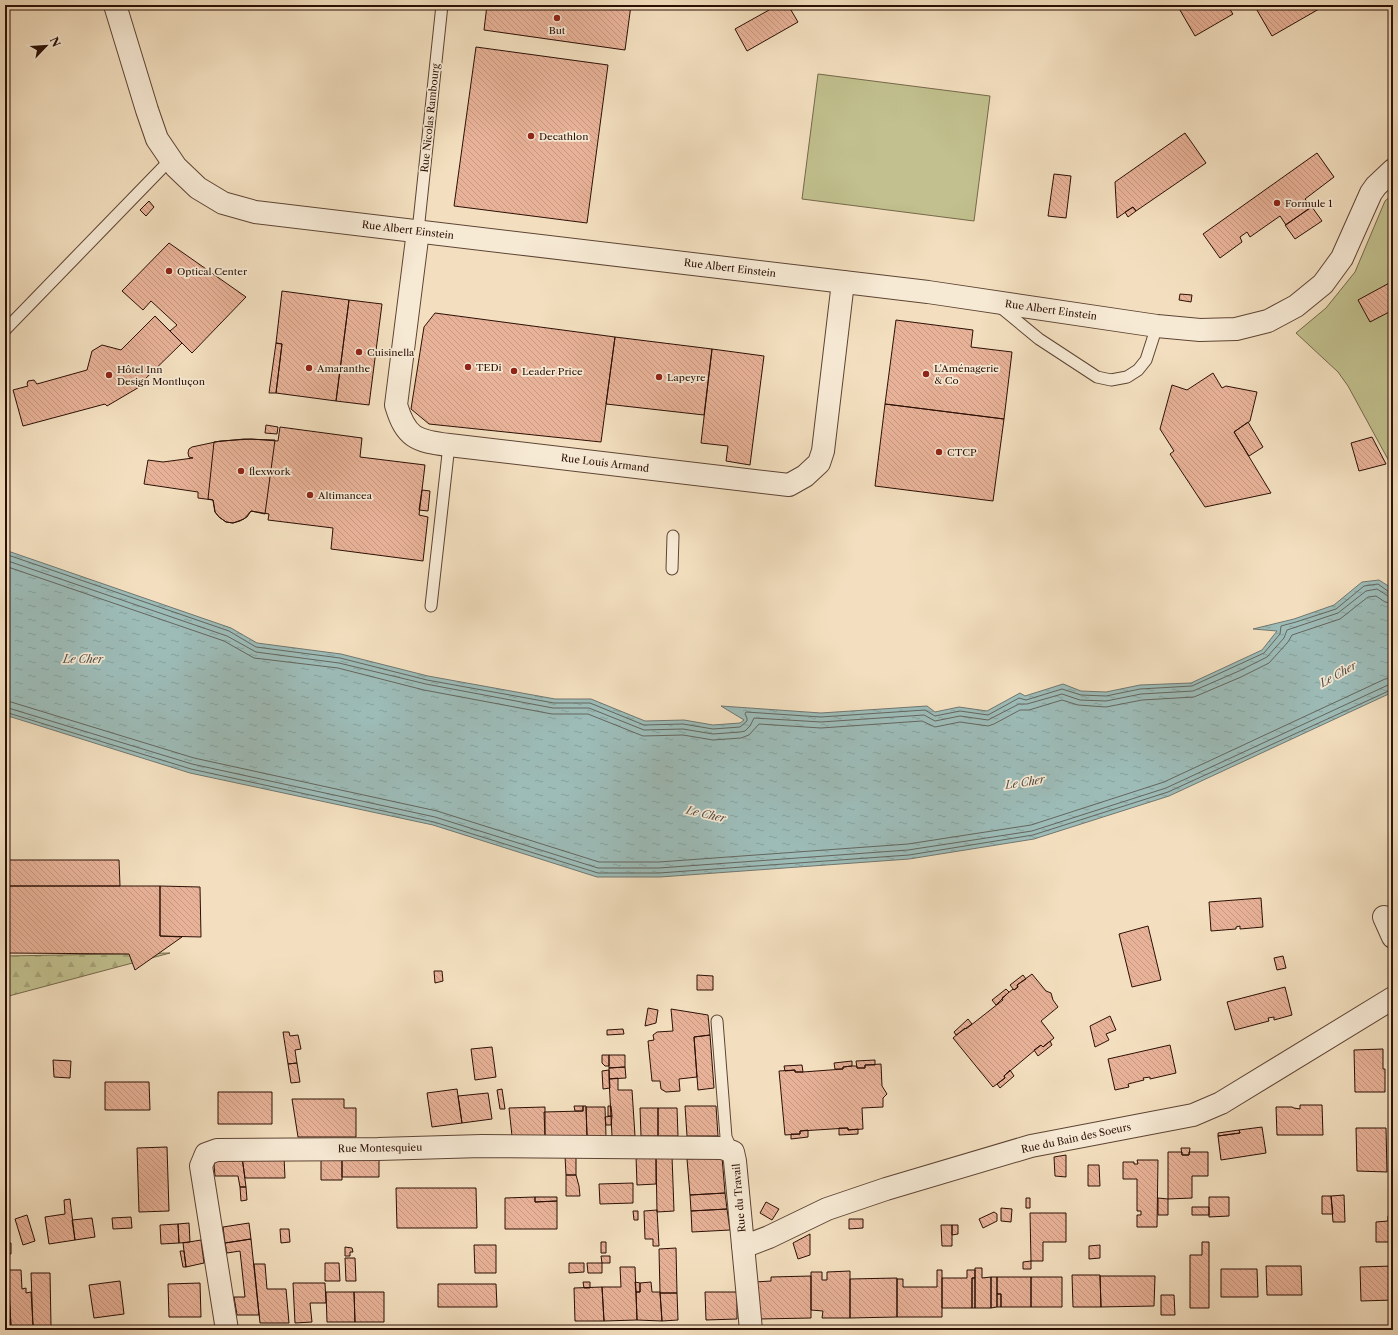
<svg xmlns="http://www.w3.org/2000/svg" width="1398" height="1335" font-family="'Libre Caslon Text',serif">
	<style>
		.green { fill: #c1c08e; stroke: #76684a }
		.forest { fill: url(#forest-firs); stroke: #76684a }
		.water { fill: url(#water-ripples); stroke: #707770 }
		.lines { fill: none; stroke-linecap: round; stroke-linejoin: round }
		.shore { stroke: #64665e; stroke-width: 1 }
		.building { fill: url(#building-back-hatch); stroke: #2c1005 }
		.service-casing { stroke: #5e4434; stroke-width: 13 }
		.minor-casing { stroke: #5e4434; stroke-width: 24 }
		.tertiary-casing { stroke: #5e4434; stroke-width: 24 }
		.service { stroke: #f7ead5; stroke-width: 11 }
		.minor { stroke: #f7ead5; stroke-width: 22 }
		.tertiary { stroke: #f7ead5; stroke-width: 22 }
		.poi-dot { fill: #8f2418; stroke: #f7ead5; stroke-width: 1.5 }
		.labels { text-anchor: middle; dominant-baseline: central; stroke-width: 3.5; stroke-linejoin: round; paint-order: stroke }
		.poi-label { font-size: 10px; fill: #2c1005; stroke: #f7ead5; text-anchor: start }
		.street-label { font-size: 10px; fill: #2c1005; stroke: #f7ead5 }
		.water-label { font-size: 11px; font-style: italic; fill: #544c44; stroke: #f7ead5 }
	</style>
	<defs>
		<pattern id="forest-firs" width="22" height="20" patternUnits="userSpaceOnUse"><rect width="22" height="20" fill="#c1c08e"/><path d="M5 1l3.5 6h-7zM16 11l3.5 6h-7z" fill="#a6a479"/></pattern>
		<pattern id="water-ripples" width="26" height="14" patternUnits="userSpaceOnUse"><rect width="26" height="14" fill="#9dbcb8"/><path d="M2 4q2-2 4 0t4 0M15 11q2-2 4 0t4 0" fill="none" stroke="#87a19d"/></pattern>
		<pattern id="building-back-hatch" width="6" height="6" patternUnits="userSpaceOnUse"><rect width="6" height="6" fill="#e8b298"/><path d="M-1 5l2 2M0 0l6 6M5-1l2 2" fill="none" stroke="#c79882"/></pattern>
	</defs>
	<rect width="100%" height="100%" fill="#f3dfbf"/>
	<filter id="stains"><feTurbulence type="fractalNoise" baseFrequency=".005" numOctaves="4"/><feColorMatrix values="0 0 0 0 .2 0 0 0 0 .09 0 0 0 0 .02 0 0 0 .5 -.17"/></filter>
	<radialGradient id="worn" r=".72"><stop offset=".6" stop-color="#630" stop-opacity="0"/><stop offset="1" stop-color="#630" stop-opacity=".3"/></radialGradient>
	<path class="green" d="M818 74 990 96 974 221 802 199Z
		M1393 194V463H1390L1348 386 1338 372 1296 333 1326 308 1355 272 1385 201Z"/>
	<path class="forest" d="M170 953 5 997V956Z"/>
	<path class="water" d="M5 550 231 628 257 643 341 654 428 676 555 699H591L645 721 684 720 713 725 740 723 744 720 721 706 821 713 927 706 935 712 959 707 987 711 1020 693 1025 696 1063 684 1081 691 1106 692 1140 685 1191 683 1262 650 1277 631 1253 629 1294 619 1334 605 1362 582 1379 580 1393 589V692L1169 796 1034 839 909 859 660 877H597L433 825 190 773 5 715Z"/>
	<g class="lines">
		<path class="shore" d="M5 554 229 631 256 647 340 658 427 680 554 703H590L644 725 683 724 713 729 740 727 747 721V718L745 714 746 712 821 717 925 710 935 716 960 711 988 715 1019 698 1026 700 1062 689 1081 695 1106 696 1140 689 1192 686 1264 653 1280 634 1281 626 1296 622 1336 609 1364 586 1378 584 1389 592H1393
			M5 560 227 636 256 652 339 663 426 684 553 708H589L644 730 683 729 713 734 740 732 745 731 750 726 754 718 821 722 924 715 935 721 960 716 988 720 1019 704H1027L1062 694 1080 700 1106 701 1141 694 1193 691 1239 671 1267 657 1284 638 1287 630 1338 613 1366 591 1377 589 1388 596 1393 597
			M5 566 224 641 254 658 338 668 424 690 552 714H588L643 736 683 735 713 740 741 738 749 735 759 724 821 728 922 721 935 727 960 722 988 726 994 724 1020 710H1029L1062 700 1078 705 1106 707 1142 700 1194 697 1241 677 1269 663 1288 642 1292 635 1340 619 1368 597 1376 596 1385 602 1393 603
			M5 701 11 702 194 758 437 811 599 862H659L908 844 1031 825 1164 782 1385 679 1393 678
			M5 707 192 764 435 817 598 868H659L908 850 1032 831 1166 788 1388 685 1393 684
			M5 712 191 769 434 822 598 873H659L909 855 1033 835 1168 792 1393 689"/>
	</g>
	<path class="building" d="M487 5H631L625 50 484 30Z
		M778 5H788L798 22 747 51 735 29Z
		M1177 5H1227L1233 14 1195 36Z
		M1254 5H1326L1272 36Z
		M476 47 608 65 587 223 454 206Z
		M1185 133 1206 163 1136 211 1133 207 1117 218 1115 182Z
		M1317 153 1334 177 1305 199 1311 207 1286 225 1280 216 1250 237 1247 232 1240 237 1242 242 1220 258 1203 234Z
		M1054 174 1071 176 1066 218 1048 216Z
		M149 201 154 207 146 216 140 210Z
		M1133 207 1136 211 1128 217 1125 212Z
		M1312 207 1322 221 1295 239 1285 225Z
		M169 243 246 297 192 353 170 331 177 325 151 301 143 310 122 291Z
		M1393 281V310L1370 322 1358 300Z
		M282 291 349 300 336 401 276 393 282 344 276 343Z
		M1180 294 1192 295 1191 302 1179 300Z
		M349 300 382 304 369 405 336 401Z
		M435 313 615 337 601 442 429 424 411 409 424 327Z
		M155 316 182 343 140 384 141 386 107 406 105 404 23 426 13 390 28 386 27 384 28 381 34 380 37 384 87 370 92 351 102 345 121 350Z
		M896 320 973 330 971 347 1012 352 1004 419 885 404Z
		M615 337 712 349 704 415 606 404Z
		M276 343 282 344 276 393H269Z
		M712 349 764 356 750 465 726 461 728 446 701 443Z
		M1213 373 1222 388 1226 386 1257 392 1250 421 1234 432 1271 493 1205 507 1170 454 1174 451 1160 429 1172 385 1187 390Z
		M885 404 1004 419 993 501 875 486Z
		M1248 422 1263 447 1249 456 1234 432Z
		M266 425 278 427 277 434 265 433Z
		M280 427 362 438 360 457 425 465 419 515 428 517 423 561 331 549 333 528 268 520 269 514 251 511 247 517 240 521 233 523 226 522 219 517 215 512 213 500 198 498V492L144 484 148 460 163 462 193 458 189 457 188 453 189 449 192 447 220 441 251 439 278 441Z
		M1372 437 1386 464 1359 471 1351 443Z
		M244 439 275 440 265 514 251 511 244 519 233 523 226 522 219 517 215 512 213 500 208 499 214 442Z
		M422 490 430 491 428 511 419 510Z
		M5 860H119L120 886H5Z
		M5 886H160V936L182 937 135 970 129 954 7 953V945L5 944Z
		M160 886 200 887 201 937 160 936Z
		M1261 898 1263 927 1240 929V926L1236 927V929L1211 931 1209 902Z
		M1148 926 1161 980 1132 987 1119 934Z
		M1283 956 1286 968 1277 970 1274 958Z
		M434 971H442L443 981 435 983Z
		M1032 974 1046 991 1051 993 1053 1000 1058 1007 1041 1021 1054 1038 1043 1047 1041 1045 1004 1076 1005 1078 993 1087 953 1038 965 1028 966 1029 1003 1000 1002 998 1013 989 1014 990 1018 987 1017 985Z
		M697 975 713 976V990H697Z
		M1023 975 1026 979 1017 985 1018 987 1014 990 1010 985Z
		M1285 987 1292 1015 1274 1020V1017L1268 1018 1269 1021 1235 1030 1227 1002Z
		M1006 989 1009 992 996 1005 992 1000Z
		M648 1008 658 1010 656 1023 645 1026Z
		M671 1009 708 1015 710 1035 694 1037 697 1077 679 1079 680 1091 666 1092 661 1089 660 1081H652L648 1041 654 1040 653 1035 657 1032 673 1031Z
		M1110 1016 1116 1030 1106 1034 1109 1040 1095 1047 1090 1026Z
		M968 1019 972 1024 956 1035 954 1032Z
		M623 1029 624 1034 607 1035V1030Z
		M283 1032H289L290 1036 298 1035 301 1049 295 1050 297 1063 288 1064Z
		M710 1035 714 1088 698 1090 694 1037Z
		M1050 1041 1052 1045 1038 1056 1034 1050 1041 1045 1043 1047Z
		M1170 1045 1176 1073 1150 1079V1077L1143 1078 1144 1080 1128 1084 1129 1087 1115 1090 1108 1059Z
		M492 1047 496 1077 475 1080 471 1049Z
		M1383 1049V1069H1385V1092H1355L1354 1050Z
		M602 1055H609V1066H605L602 1063Z
		M609 1055H625V1067L609 1068Z
		M53 1060 71 1061 70 1078 54 1077Z
		M875 1060V1065H865V1068H857L856 1061Z
		M852 1061V1066L843 1067V1069H835L834 1063Z
		M297 1063 300 1082 291 1083 288 1064Z
		M881 1064 882 1086 887 1094 883 1098V1107L862 1108 863 1129 848 1130V1128L800 1131V1134L785 1135 779 1071 795 1070V1072H803L843 1069V1067L852 1066H857V1068H865V1065Z
		M802 1065 803 1072H795V1070L785 1071 784 1066Z
		M625 1067 626 1078 609 1079V1068Z
		M609 1070 610 1088 603 1089 602 1071Z
		M1010 1070 1014 1076 1000 1088 997 1084 1005 1078 1004 1076Z
		M618 1078V1090H632L635 1136H612L609 1079Z
		M105 1082H149L150 1110H105Z
		M457 1089 462 1123 432 1127 427 1093Z
		M502 1089 505 1109H500L497 1090Z
		M218 1092H272V1124H218Z
		M488 1093 492 1119 462 1123 458 1096Z
		M292 1099H344V1108H356V1137H298Z
		M1300 1105H1322L1323 1135H1277L1276 1107H1292L1294 1108 1300 1109Z
		M574 1106H583V1111H575Z
		M583 1106H586L587 1136H545L544 1112 583 1111Z
		M608 1106H611L612 1116H608Z
		M685 1106H716L718 1136H687Z
		M545 1107V1136H512L509 1108Z
		M586 1107H605L606 1136H587Z
		M640 1108H658V1136H641Z
		M658 1108H677L678 1136H658Z
		M612 1116 611 1125H606L605 1117Z
		M1262 1127 1266 1153 1221 1160 1218 1136 1240 1133 1239 1130Z
		M839 1128H848V1130L858 1129V1134L839 1135Z
		M1356 1128H1386L1387 1172 1357 1171Z
		M808 1130V1137L791 1139V1134H800V1131Z
		M1239 1130 1240 1133 1218 1136V1133Z
		M167 1147 169 1211 139 1212 137 1148Z
		M1181 1148H1190L1189 1155H1182Z
		M1168 1152H1182V1155H1189V1152H1208V1176H1192V1198L1168 1199Z
		M1066 1155V1177L1055 1176 1054 1157Z
		M565 1156 576 1157V1175H566Z
		M636 1156H656V1184L637 1185Z
		M656 1156H672L674 1211 657 1212Z
		M242 1157H284L285 1178H245Z
		M242 1157 246 1187H240L238 1176H215L214 1164 220 1158Z
		M321 1157H342V1180H321Z
		M342 1157H379V1177H342Z
		M722 1157 725 1193 690 1195 687 1159Z
		M1137 1160H1158L1157 1227H1137V1215H1141V1211H1137V1179H1123V1162H1134V1164H1138Z
		M1088 1165H1099L1100 1186H1088Z
		M566 1175H576L579 1186 580 1196H566Z
		M633 1183V1203L600 1204 599 1184Z
		M240 1187H246L247 1200 241 1201Z
		M396 1188H476L477 1228H397Z
		M725 1193 727 1209 691 1211 690 1195Z
		M1344 1195 1345 1222H1333L1331 1196Z
		M1322 1196H1331L1333 1214H1322Z
		M535 1197H557V1201L535 1202Z
		M535 1197V1202L557 1201V1229H505V1198Z
		M1209 1197H1229V1216L1209 1217Z
		M1026 1198H1030V1208H1026Z
		M1158 1198 1168 1199V1215H1158Z
		M70 1199 75 1240 49 1244 45 1217 65 1214 64 1200Z
		M766 1202 779 1209 772 1220 760 1213Z
		M1192 1207H1209V1215H1192Z
		M1001 1208 1012 1209 1011 1222 1001 1221Z
		M727 1209 730 1230 692 1232 691 1211Z
		M657 1210 659 1246H653V1239H645L644 1211Z
		M633 1211H638V1220H634Z
		M994 1212 997 1214V1221L983 1228 979 1219Z
		M1030 1213H1066V1242H1043V1261H1031Z
		M27 1215 35 1241 23 1245 15 1219Z
		M1388 1216H1393V1254H1390V1242H1376V1222L1388 1221Z
		M131 1217 132 1228 113 1229 112 1218Z
		M92 1218 95 1237 75 1240 72 1220Z
		M849 1219H863V1228L849 1229Z
		M189 1223 190 1242 179 1243 178 1224Z
		M249 1223 251 1239 225 1243 223 1227Z
		M178 1224 179 1243 161 1244 160 1225Z
		M941 1225H952V1246H942Z
		M952 1225H958V1234L952 1235Z
		M280 1229H289L290 1242 281 1243Z
		M810 1234V1255L798 1259 793 1243Z
		M251 1239 259 1315H237L234 1297H245L240 1251 227 1253 225 1243Z
		M201 1240 204 1263 186 1267 183 1243Z
		M601 1242H606V1253H601Z
		M1202 1242H1209V1308H1190V1255H1202Z
		M5 1243H11V1254H5Z
		M474 1245H496V1273H475Z
		M1100 1245V1258L1089 1259V1246Z
		M345 1247 352 1248 353 1252H350V1256H345Z
		M676 1248 677 1293H660L659 1249Z
		M180 1251H184L186 1267H183Z
		M601 1256H610V1263H602Z
		M345 1258H355L356 1281H346Z
		M1031 1261V1269H1023V1262Z
		M325 1263H339L340 1281H325Z
		M569 1263H584V1272L569 1273Z
		M587 1263H602V1273H588Z
		M254 1264H265L267 1289H286L289 1323H260Z
		M1266 1266H1301L1302 1295H1267Z
		M1393 1266V1300L1361 1301 1360 1267Z
		M620 1267H635L637 1320 604 1321 602 1287H621Z
		M975 1268H982V1278L991 1277V1308H975Z
		M1221 1269H1257L1258 1297H1221Z
		M8 1270H21L22 1289 26 1288V1293L31 1292 33 1326H11Z
		M937 1270H942V1317H897V1279H903V1287H937Z
		M967 1270H975V1278H972V1308H942V1278H967Z
		M850 1271V1318H822L823 1311 811 1310V1272H822V1280H827V1272Z
		M31 1273H50L51 1326H33Z
		M1072 1275H1100L1101 1307H1073Z
		M811 1276V1318L760 1319 755 1282 771 1281V1277Z
		M1100 1276H1155L1154 1306 1101 1307Z
		M991 1277H997V1307L991 1308Z
		M997 1277H1031V1307H1001V1294H997Z
		M1031 1277H1062V1307H1031Z
		M897 1278V1317L850 1318V1279Z
		M972 1278H975V1308H972Z
		M120 1281 124 1314 94 1318 89 1285Z
		M583 1282H590V1288H584Z
		M635 1282 640 1283V1292H636Z
		M651 1282 652 1292H660L662 1321 637 1320 636 1292H640V1283Z
		M200 1283 201 1317H169L168 1284Z
		M293 1283H325L326 1303H310L312 1322 295 1323Z
		M438 1284H496L497 1307H438Z
		M602 1287 604 1321H575L574 1288Z
		M326 1292H354L355 1322H327Z
		M354 1292H384V1322H355Z
		M705 1292H737V1319L706 1320Z
		M660 1293H677L678 1320 662 1321Z
		M997 1294H1001V1307H997Z
		M5 1295H9L11 1326 5 1327Z
		M1161 1295H1174L1175 1315H1161Z"/>
	<g class="lines">
		<g class="service-casing">
			<path id="service" d="M418 231 442 5
				M999 306 1039 339 1097 377 1111 380 1127 377 1138 370 1146 360 1157 326
				M5 330 171 159
				M672 569 673 536
				M431 606 449 445
				M717 1021 726 1137 732 1151"/>
		</g>
		<g class="minor-casing">
			<path id="minor" d="M418 231 396 405C406 438 416 441 449 445L789 485 805 476 819 463 823 451 843 282
				M1384 917 1393 937
				M743 1247 769 1237 827 1209 886 1189 1031 1146 1193 1115 1221 1103 1393 998
				M227 1330 201 1166 206 1154 217 1150 378 1149 482 1146 722 1148 733 1152 735 1161 751 1330"/>
		</g>
		<g class="tertiary-casing">
			<path id="tertiary" d="M115 5 147 110 157 139 176 167 198 188 223 203 255 212 928 292 1157 326 1200 330 1236 329 1268 321 1296 306 1323 284 1342 258 1371 193 1376 186 1393 170"/>
		</g>
		<use href="#service" class="service"/>
		<use href="#minor" class="minor"/>
		<use href="#tertiary" class="tertiary"/>
	</g>
	<g class="poi-dot">
		<circle cx="557" cy="18" r="4"/>
		<circle cx="531" cy="136" r="4"/>
		<circle cx="1277" cy="203" r="4"/>
		<circle cx="169" cy="271" r="4"/>
		<circle cx="359" cy="352" r="4"/>
		<circle cx="468" cy="367" r="4"/>
		<circle cx="309" cy="368" r="4"/>
		<circle cx="514" cy="371" r="4"/>
		<circle cx="926" cy="374" r="4"/>
		<circle cx="109" cy="375" r="4"/>
		<circle cx="659" cy="377" r="4"/>
		<circle cx="939" cy="452" r="4"/>
		<circle cx="241" cy="471" r="4"/>
		<circle cx="310" cy="495" r="4"/>
	</g>
	<g class="labels">
		<g class="poi-label">
			<text x="557" y="30" text-anchor="middle">But</text>
			<text x="539" y="136">Decathlon</text>
			<text x="1285" y="203">Formule 1</text>
			<text x="177" y="271">Optical Center</text>
			<text x="367" y="352">Cuisinella</text>
			<text x="476" y="367">TEDi</text>
			<text x="317" y="368">Amaranthe</text>
			<text x="934" y="368">L'Aménagerie<tspan x="934" dy="12">&amp; Co</tspan></text>
			<text x="117" y="369">Hôtel Inn<tspan x="117" dy="12">Design Montluçon</tspan></text>
			<text x="522" y="371">Leader Price</text>
			<text x="667" y="377">Lapeyre</text>
			<text x="947" y="452">CTCP</text>
			<text x="249" y="471">flexwork</text>
			<text x="318" y="495">Altimancea</text>
		</g>
		<g class="street-label">
			<text transform="translate(430 118) rotate(-84)">Rue Nicolas Rambourg</text>
			<text transform="translate(408 230) rotate(7)">Rue Albert Einstein</text>
			<text transform="translate(730 268) rotate(7)">Rue Albert Einstein</text>
			<text transform="translate(1051 310) rotate(8)">Rue Albert Einstein</text>
			<text transform="translate(605 463) rotate(7)">Rue Louis Armand</text>
			<text transform="translate(1076 1138) rotate(-12)">Rue du Bain des Soeurs</text>
			<text transform="translate(380 1148) rotate(-1)">Rue Montesquieu</text>
			<text transform="translate(739 1198) rotate(-95)">Rue du Travail</text>
		</g>
		<g class="water-label">
			<text x="83" y="659">Le Cher</text>
			<text transform="translate(1338 674) rotate(-29)">Le Cher</text>
			<text transform="translate(1025 782) rotate(-9)">Le Cher</text>
			<text transform="translate(706 814) rotate(13)">Le Cher</text>
		</g>
	</g>
	<rect width="1398" height="1335" fill="none" stroke="#f3dfbf" stroke-width="20"/>
	<rect x="6" y="6" width="1386" height="1323" fill="none" stroke="#2c1005" stroke-width="2"/>
	<rect x="10" y="10" width="1378" height="1315" fill="none" stroke="#2c1005"/>
	<g transform="translate(46 46) rotate(65)" stroke="#f7ead5" stroke-width="3" paint-order="stroke">
	<path d="M0-3L7 15L0 10L-7 15Z" fill="#2c1005"/>
	<text y="-6" font-size="11" font-weight="bold" text-anchor="middle" fill="#2c1005">N</text>
	</g>
	<rect width="100%" height="100%" filter="url(#stains)"/>
	<rect width="100%" height="100%" fill="url(#worn)"/>
</svg>
